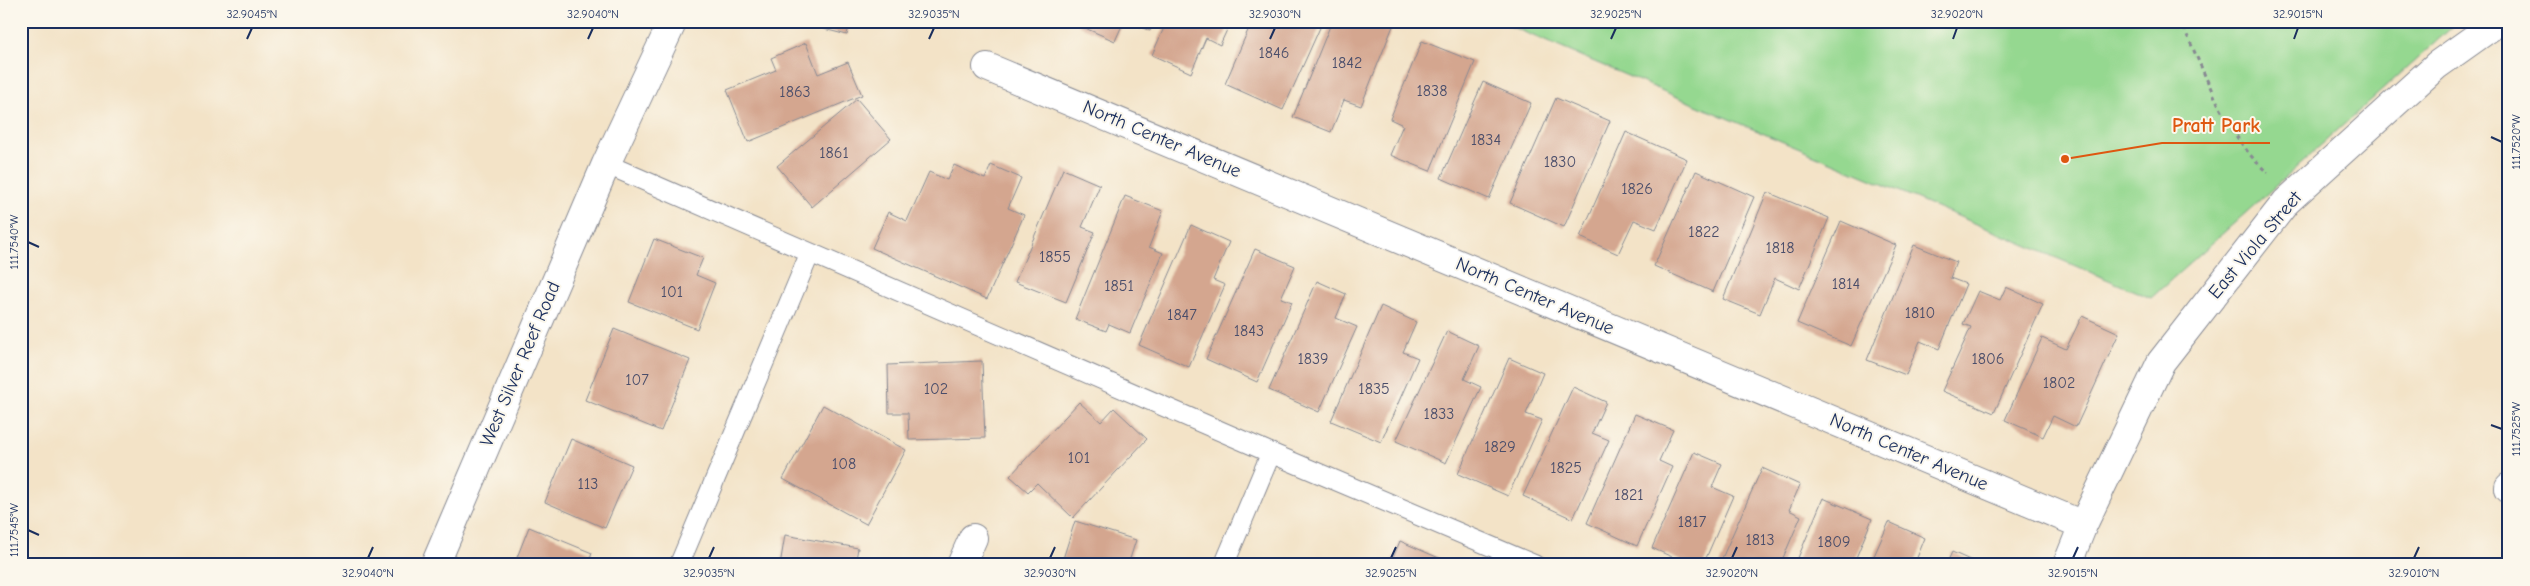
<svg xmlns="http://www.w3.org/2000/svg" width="2530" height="586" font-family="'Comic Neue',sans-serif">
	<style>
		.green { fill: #95d890; stroke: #588477 }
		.building { fill: #d4a68f }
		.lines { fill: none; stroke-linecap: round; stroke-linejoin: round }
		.lane-casing { stroke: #878992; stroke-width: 21 }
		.street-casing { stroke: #878992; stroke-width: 30 }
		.path { stroke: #878992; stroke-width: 3; stroke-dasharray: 4 4; stroke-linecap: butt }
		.lane { stroke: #fff; stroke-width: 19 }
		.street { stroke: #fff; stroke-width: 28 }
		.ticks { fill: none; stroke: #1b2f5e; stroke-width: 2 }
		.labels { text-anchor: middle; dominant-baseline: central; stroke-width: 4; stroke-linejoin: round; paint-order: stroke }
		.number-label { font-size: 16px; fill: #494d6a }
		.street-label { font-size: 19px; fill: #1b2f5e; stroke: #fbf7ec }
		.leader { fill: none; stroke: #de5710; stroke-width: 2 }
		.callout-dot { fill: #de5710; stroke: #fbf7ec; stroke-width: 2 }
		.callout-label { font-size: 20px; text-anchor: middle; font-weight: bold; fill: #de5710; stroke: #fbf7ec; stroke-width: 4; stroke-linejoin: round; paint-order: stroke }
		.neatline { fill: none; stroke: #1b2f5e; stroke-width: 2 }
		.ticks-label { font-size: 12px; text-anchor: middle; fill: #1b2f5e }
	</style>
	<rect width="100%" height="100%" fill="#fbf7ec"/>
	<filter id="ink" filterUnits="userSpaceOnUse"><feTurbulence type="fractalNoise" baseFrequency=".02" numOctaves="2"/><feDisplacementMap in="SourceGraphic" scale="10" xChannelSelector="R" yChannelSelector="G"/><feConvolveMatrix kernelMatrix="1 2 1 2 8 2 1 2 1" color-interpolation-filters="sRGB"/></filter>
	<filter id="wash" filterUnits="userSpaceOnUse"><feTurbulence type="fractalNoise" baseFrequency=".0096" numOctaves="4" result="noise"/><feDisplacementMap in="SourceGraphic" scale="20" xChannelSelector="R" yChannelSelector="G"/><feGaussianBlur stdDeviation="1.12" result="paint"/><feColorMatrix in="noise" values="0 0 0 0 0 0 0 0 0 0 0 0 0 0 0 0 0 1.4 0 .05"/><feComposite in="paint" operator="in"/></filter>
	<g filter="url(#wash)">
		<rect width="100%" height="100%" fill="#f3e3c7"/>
		<path class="green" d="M1498 21H2459L2151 298Z"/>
		<g id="blocks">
			<path class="building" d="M794 21H850L847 35Z
				M1080 21H1124L1115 41 1078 25Z
				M1127 21H1155L1150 31Z
				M1167 21H1231L1220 45 1206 38 1191 73 1152 55Z
				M1252 21H1323L1283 110 1225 84Z
				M1332 21H1382L1393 26 1361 106 1344 100 1331 132 1293 117Z
				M1422 41 1475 62 1430 171 1390 155 1403 125 1390 119Z
				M806 43 818 74 848 62 862 95 748 142 727 90 776 70 771 58Z
				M1483 82 1531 103 1489 199 1441 178Z
				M1556 98 1610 121 1564 227 1510 203Z
				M857 99 891 139 812 207 777 166Z
				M1626 132 1687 159 1656 229 1634 220 1618 254 1580 237Z
				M954 165 985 179 991 165 1021 178 1008 208 1024 215 987 299 872 248 888 212 907 221 929 172 947 180Z
				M1063 169 1100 185 1082 227 1095 232 1066 302 1015 282Z
				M1696 171 1754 197 1713 292 1654 266Z
				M1767 192 1829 218 1799 289 1775 278 1760 314 1723 299Z
				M1125 196 1163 211 1149 247 1163 253 1130 333 1109 324 1106 331 1075 319Z
				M1841 221 1896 245 1851 346 1797 323Z
				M1191 225 1229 242 1213 280 1225 285 1189 367 1139 345Z
				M654 239 703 258 696 275 715 283 697 329 629 302Z
				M1914 245 1956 262 1950 278 1966 284 1939 349 1920 341 1906 375 1867 360Z
				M1255 249 1295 266 1281 298 1292 302 1257 382 1206 359Z
				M1317 281 1346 294 1336 318 1357 327 1319 412 1269 390Z
				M2006 287 2043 304 1994 413 1942 391 1971 327 1963 324 1978 291 2000 300Z
				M1381 306 1416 322 1403 352 1418 358 1381 442 1331 421Z
				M2082 316 2119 333 2076 427 2053 416 2043 437 2005 420 2042 338 2066 349Z
				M614 329 690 360 661 431 585 400Z
				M1447 331 1479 346 1464 379 1481 387 1446 463 1396 441Z
				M1509 358 1543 373 1526 414 1542 420 1508 496 1458 474Z
				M982 361 985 438 909 440 908 413H889L888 365Z
				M1573 387 1606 402 1592 433 1609 440 1573 519 1523 496Z
				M1079 402 1101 422 1114 408 1147 439 1073 518 1037 483 1028 492 1010 476Z
				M823 405 906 450 866 524 783 479Z
				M1635 414 1673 430 1659 461 1672 467 1637 546 1587 523Z
				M571 439 632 465 605 528 545 502Z
				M1694 452 1722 464 1712 487 1733 496 1703 565H1690L1652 548Z
				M1762 468 1800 485 1789 510 1801 516 1780 565H1719Z
				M1823 498 1872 519 1853 565H1795Z
				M1075 521 1136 540 1128 565H1061Z
				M1889 522 1925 538 1914 565H1870Z
				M529 527 592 553 588 565H514Z
				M785 535 858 548 855 565H780Z
				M1400 541 1455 565H1390Z
				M1952 552 1981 565H1946Z"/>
		</g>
	</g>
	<g filter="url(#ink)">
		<use href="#blocks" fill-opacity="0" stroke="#878992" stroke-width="1"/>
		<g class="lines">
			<g class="lane-casing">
				<path id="lane" d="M606 164 1271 453 1535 565
					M679 565 810 253
					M1224 565 1271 453"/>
			</g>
			<g class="street-casing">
				<path id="street" d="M987 67 2083 525
					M2509 487V489
					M435 565 606 164 673 21
					M961 565 973 538
					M2067 565 2083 525 2161 362 2286 202 2437 65 2499 21"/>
			</g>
			<path class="path" d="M2180 21C2206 72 2224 135 2268 173"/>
			<use href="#lane" class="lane"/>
			<use href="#street" class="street"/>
		</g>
	</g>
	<path class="ticks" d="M247 39 252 28M588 39 593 28M929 39 934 28M1270 39 1275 28M1611 39 1616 28M1953 39 1957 28M2294 39 2298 28M2491 137 2502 142M28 242 39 247M2491 425 2502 429M28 530 39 535M368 558 373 547M709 558 714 547M1050 558 1055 547M1391 558 1396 547M1732 558 1737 547M2073 558 2078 547M2414 558 2419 547"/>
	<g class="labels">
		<g class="number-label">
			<text x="1274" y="53">1846</text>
			<text x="1347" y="63">1842</text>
			<text x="1432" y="91">1838</text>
			<text x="795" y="92">1863</text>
			<text x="1486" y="140">1834</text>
			<text x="834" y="153">1861</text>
			<text x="1560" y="162">1830</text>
			<text x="1637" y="189">1826</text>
			<text x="1704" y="232">1822</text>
			<text x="1780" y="248">1818</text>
			<text x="1055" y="257">1855</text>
			<text x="1846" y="284">1814</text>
			<text x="1119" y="286">1851</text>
			<text x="672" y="292">101</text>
			<text x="1920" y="313">1810</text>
			<text x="1182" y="315">1847</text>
			<text x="1249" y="331">1843</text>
			<text x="1313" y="359">1839</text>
			<text x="1988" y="359">1806</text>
			<text x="637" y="380">107</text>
			<text x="2059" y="383">1802</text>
			<text x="936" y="389">102</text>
			<text x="1374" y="389">1835</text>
			<text x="1439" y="414">1833</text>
			<text x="1500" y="447">1829</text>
			<text x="1079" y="458">101</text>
			<text x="844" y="464">108</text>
			<text x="1566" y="468">1825</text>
			<text x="588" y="484">113</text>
			<text x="1629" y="495">1821</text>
			<text x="1692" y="522">1817</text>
			<text x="1760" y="540">1813</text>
			<text x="1834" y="542">1809</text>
		</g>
		<g class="street-label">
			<text transform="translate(1162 139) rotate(23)">North Center Avenue</text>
			<text transform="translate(2255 245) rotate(-50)">East Viola Street</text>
			<text transform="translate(1535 296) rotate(23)">North Center Avenue</text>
			<text transform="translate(520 364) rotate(-67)">West Silver Reef Road</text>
			<text transform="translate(1909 452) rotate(23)">North Center Avenue</text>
		</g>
	</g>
	<path class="leader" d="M2065 159L2162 143H2270"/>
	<circle class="callout-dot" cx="2065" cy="159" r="5"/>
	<g class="callout-label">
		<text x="2216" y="132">Pratt Park</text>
	</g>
	<rect width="2530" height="586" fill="none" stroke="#fbf7ec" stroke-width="55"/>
	<rect x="28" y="28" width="2474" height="530" class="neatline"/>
	<g class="ticks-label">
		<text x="252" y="18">32.9045°N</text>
		<text x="593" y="18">32.9040°N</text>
		<text x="934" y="18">32.9035°N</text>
		<text x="1275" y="18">32.9030°N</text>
		<text x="1616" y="18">32.9025°N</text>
		<text x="1957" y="18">32.9020°N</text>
		<text x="2298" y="18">32.9015°N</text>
		<text transform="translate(2516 142) rotate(-90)" y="4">111.7520°W</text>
		<text transform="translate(14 242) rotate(-90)" y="4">111.7540°W</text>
		<text transform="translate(2516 429) rotate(-90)" y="4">111.7525°W</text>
		<text transform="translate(14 530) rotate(-90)" y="4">111.7545°W</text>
		<text x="368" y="577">32.9040°N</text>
		<text x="709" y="577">32.9035°N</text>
		<text x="1050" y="577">32.9030°N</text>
		<text x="1391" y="577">32.9025°N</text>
		<text x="1732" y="577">32.9020°N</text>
		<text x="2073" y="577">32.9015°N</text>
		<text x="2414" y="577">32.9010°N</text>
	</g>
</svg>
